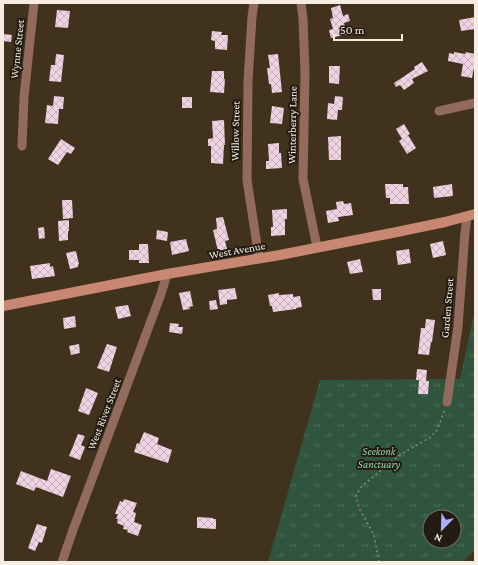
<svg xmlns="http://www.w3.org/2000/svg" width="478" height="565" font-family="'Crimson Pro',serif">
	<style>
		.park { fill: url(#park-tufts); fill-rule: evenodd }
		.building { fill: url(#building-cross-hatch) }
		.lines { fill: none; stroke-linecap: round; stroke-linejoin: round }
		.path { stroke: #948777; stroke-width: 1.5; stroke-dasharray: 2 3; stroke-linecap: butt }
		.street { stroke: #936b5c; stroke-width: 9 }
		.secondary { stroke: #c88771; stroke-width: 10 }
		.labels { text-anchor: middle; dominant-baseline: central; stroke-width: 4; stroke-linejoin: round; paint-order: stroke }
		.street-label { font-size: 11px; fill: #f6ede0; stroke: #221b12 }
		.park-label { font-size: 11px; font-style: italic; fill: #8fd7a9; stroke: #221b12 }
	</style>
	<defs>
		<pattern id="park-tufts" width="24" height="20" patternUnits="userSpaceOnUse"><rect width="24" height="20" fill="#2f553e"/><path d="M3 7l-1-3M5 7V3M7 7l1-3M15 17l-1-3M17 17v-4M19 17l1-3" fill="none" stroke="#4e6e5a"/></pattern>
		<pattern id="building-cross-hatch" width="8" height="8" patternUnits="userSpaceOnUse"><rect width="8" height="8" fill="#f0d3e3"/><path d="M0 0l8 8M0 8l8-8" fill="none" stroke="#c6b0bb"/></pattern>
	</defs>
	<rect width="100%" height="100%" fill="#41321e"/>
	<path class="park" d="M475 309V549L463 562H268L320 380 460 379ZM430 517H454V541H430Z"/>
	<path class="building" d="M340 5 343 16 348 14 350 21 344 23 347 34 331 38 329 30 333 29 330 19 333 18 331 8Z
		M57 10 70 11 68 28 55 27Z
		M475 17V29L461 31 459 20Z
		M212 31 222 32 221 35H228L227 50 215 49V41L211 40Z
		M3 34 12 35 11 42 3 41Z
		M454 52 465 54 466 52 475 54 474 60H475V62L472 78 461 76 463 64 448 61 449 53 454 54Z
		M56 54 64 55 61 82 49 81 51 65H55Z
		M278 54 282 92 272 93 271 84H269L267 68H270L268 55Z
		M422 62 428 71 412 79 414 83 404 90 400 85 396 87 394 83 415 69 414 67Z
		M329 66H340L339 84 329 83Z
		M212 71H224V79H225L224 93 210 92Z
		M54 96 64 97 63 109H59L58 124 45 123 47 105 53 106Z
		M335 96 343 97 342 110H338L337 120 327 119 328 103 334 104Z
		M182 97H192V108H182Z
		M272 106 284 108 282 124 270 123Z
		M224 120 225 145H224L223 164 211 163V146H208V139L213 138 212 121Z
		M404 124 410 134 408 135 416 148 407 154 399 141 402 139 396 129Z
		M341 136V160H329L328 137Z
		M61 139 75 148 71 154 67 152 58 165 48 159Z
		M279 143V153H281L282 168 266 169V161H269L268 144Z
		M385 184H403V187H408L409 204H390V198H386Z
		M452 184 453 196 434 198 433 187Z
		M62 200H72L73 218 63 219Z
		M343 201 344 204 351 203 353 215 338 217 339 221 328 223 326 211 337 209 336 202Z
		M287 209V219H285V235L271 236V227H273L272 210Z
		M223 217 229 240 225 241 227 249 218 251 213 230 217 229 216 218Z
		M69 220V231H68V240L59 241 58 221Z
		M44 227 45 238 39 239 38 228Z
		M157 230 168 232 167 241 156 239Z
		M186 239 189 251 172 255 170 242Z
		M443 241 446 255 433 258 430 244Z
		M139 244H148L149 263H139V260H129V250H139Z
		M409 249 411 263 398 265 396 251Z
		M76 251 79 264 78 265V267L70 269 66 253Z
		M360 259 363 272 350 274 347 262Z
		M50 263V267L53 266 55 276 32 279 30 266Z
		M235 288 237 299 227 300V304L220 305 218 290Z
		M372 289H381V300H373Z
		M190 291 193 306 189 307 190 309 183 310 179 293Z
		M279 293V295L293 294V297L300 296 302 307 296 308V309L273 312 272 306H270L268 295Z
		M216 300 218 309 210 310 209 301Z
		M128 305 131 316 118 319 115 307Z
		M75 316 76 327 64 329 63 318Z
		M426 319 435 320 432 342H431L429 355 418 354 421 328H425Z
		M170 323 179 324 178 327H183L182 334 169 332Z
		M79 344 80 353 71 355 69 346Z
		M107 344 117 347 109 372 97 368Z
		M417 369 427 370 426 381H429L428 394H418L419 380H416Z
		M86 388 98 393 89 415 78 411Z
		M144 432 159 438 157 444 172 450 168 463 134 452 137 443 139 444Z
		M78 434 85 436 81 445 85 447 80 460 69 456Z
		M51 469 71 476 63 497 36 487 34 491 16 484 21 471 47 481Z
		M124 499 137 503 133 512 136 513 134 522 142 525 138 536 127 532 128 530 123 529 124 526 117 523 118 519H116L118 514H115L120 501 123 502Z
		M197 517 213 518V519H216V529L197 528Z
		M37 524 47 527 42 543 39 542 35 551 28 548Z"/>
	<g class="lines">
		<path class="path" d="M379 562 374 535 359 508 356 496 361 487 386 466 400 455 431 437 437 430 445 409"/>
		<path class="street" d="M254 3 252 17 248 81 247 180 259 258
			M301 3 303 18 305 72 304 129 303 179 317 247
			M439 111 475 103
			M22 146 24 97 34 3
			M447 402 458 327 465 232 467 217
			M62 562 73 530 161 294 167 274"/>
		<path class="secondary" d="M3 306 167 274 280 255 397 232 445 222 475 214"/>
	</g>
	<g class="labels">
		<g class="street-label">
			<text transform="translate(17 49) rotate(-84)">Wynne Street</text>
			<text transform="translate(292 125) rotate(-89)">Winterberry Lane</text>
			<text transform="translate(235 131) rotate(-89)">Willow Street</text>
			<text transform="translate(237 250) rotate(-10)">West Avenue</text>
			<text transform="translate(447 308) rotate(-85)">Garden Street</text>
			<text transform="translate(104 414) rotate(-69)">West River Street</text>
		</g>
		<g class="park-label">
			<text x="379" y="451">Seekonk<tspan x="379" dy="13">Sanctuary</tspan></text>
		</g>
	</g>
	<rect width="478" height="565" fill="none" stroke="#f6ede0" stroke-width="8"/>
	<g transform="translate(442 529) rotate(203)"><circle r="19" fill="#221b12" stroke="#776f64"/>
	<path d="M0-3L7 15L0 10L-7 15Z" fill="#aab0fb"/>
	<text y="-6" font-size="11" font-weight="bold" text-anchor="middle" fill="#f6ede0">N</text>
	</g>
	<path d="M334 34v6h68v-6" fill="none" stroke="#f6ede0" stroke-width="2"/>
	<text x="340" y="34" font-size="12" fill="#f6ede0" stroke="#221b12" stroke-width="3" paint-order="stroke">50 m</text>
</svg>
